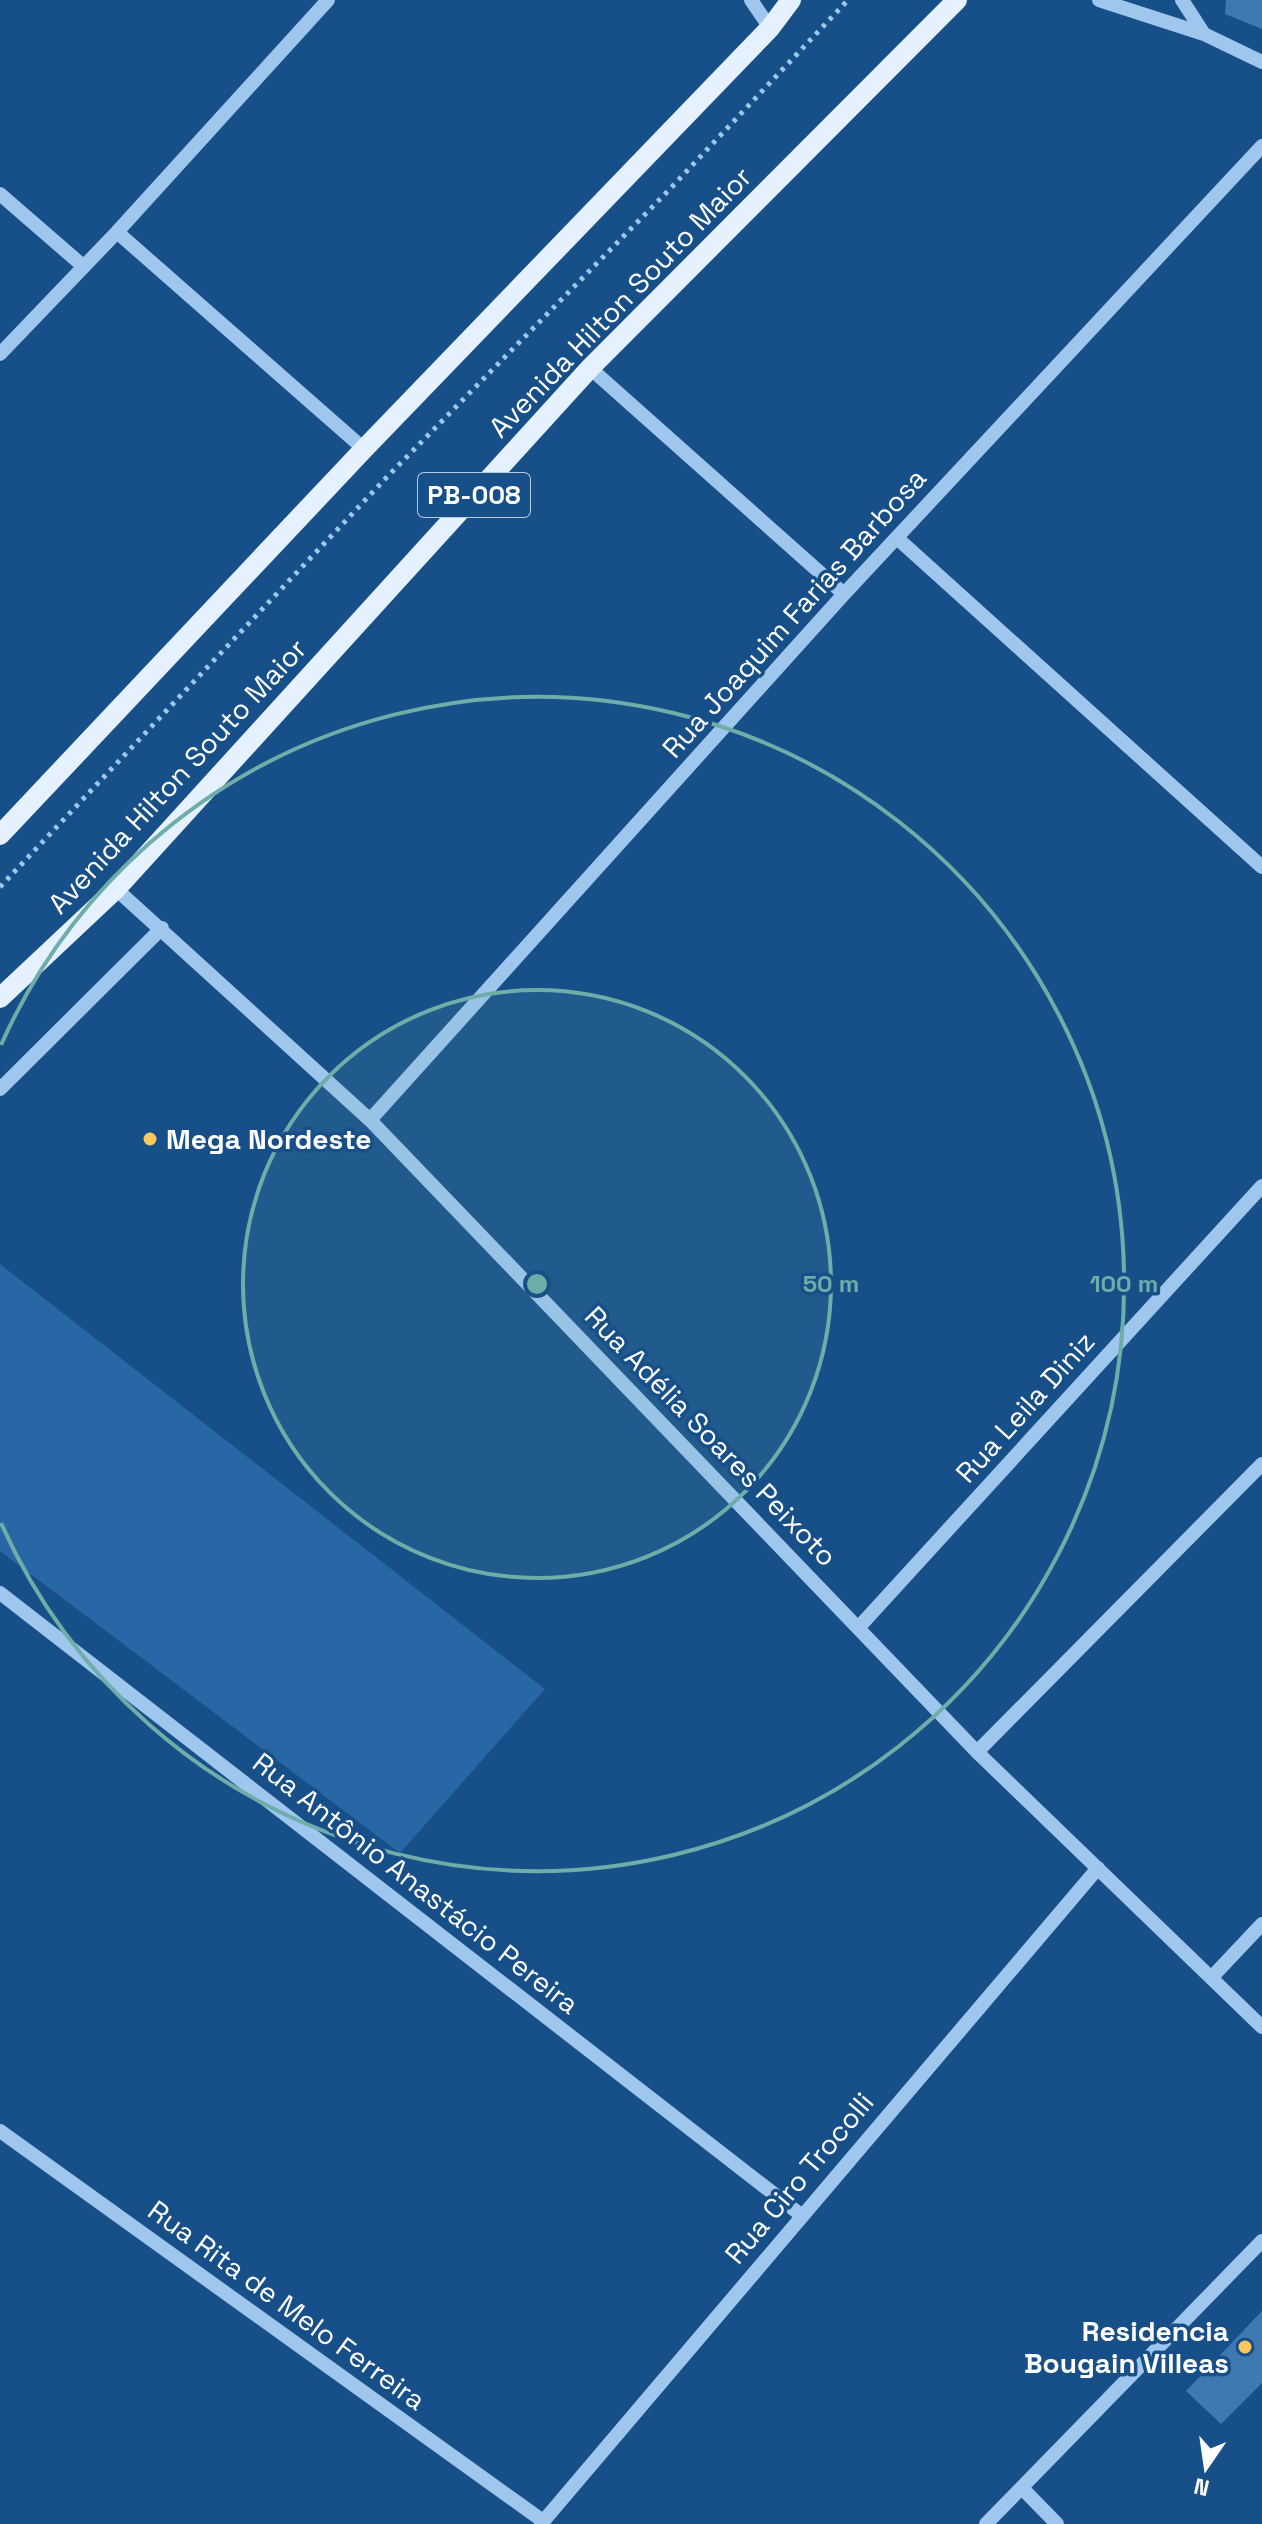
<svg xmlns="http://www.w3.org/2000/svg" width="1262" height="2524" font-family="'Space Grotesk',sans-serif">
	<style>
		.green { fill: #2767a6 }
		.building { fill: #3f79b2 }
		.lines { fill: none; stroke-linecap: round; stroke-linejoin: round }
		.path { stroke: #9fc7ee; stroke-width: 5; stroke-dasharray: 4 6; stroke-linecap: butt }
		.minor { stroke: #9fc7ee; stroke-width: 14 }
		.major { stroke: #e6f1ff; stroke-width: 20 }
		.ring { fill: none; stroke: #6fada8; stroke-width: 4 }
		.poi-dot { fill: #ffc75c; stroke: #174f89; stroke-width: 3 }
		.labels { text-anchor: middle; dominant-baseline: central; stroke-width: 7; stroke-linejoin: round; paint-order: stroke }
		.shield { fill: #174f89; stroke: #b9cadc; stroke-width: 2 }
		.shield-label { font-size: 26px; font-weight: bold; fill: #fff }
		.street-label { font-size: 28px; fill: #fff; stroke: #174f89 }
		.poi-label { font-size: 28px; font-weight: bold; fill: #fff; stroke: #174f89; text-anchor: start }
		.centre { fill: #6fada8; stroke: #174f89; stroke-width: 4 }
		.ring-label { font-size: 24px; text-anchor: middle; font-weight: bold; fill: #6fada8; stroke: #174f89; stroke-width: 7; stroke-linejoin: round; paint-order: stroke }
	</style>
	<rect width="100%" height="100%" fill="#174f89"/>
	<path class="green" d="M0 1264 545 1689 400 1853 0 1551Z"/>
	<path class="building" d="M1226 0H1262V29L1225 14Z
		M1262 2311V2383L1221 2424 1186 2391Z"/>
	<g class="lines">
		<path class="path" d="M0 887 386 478 668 191 848 0"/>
		<path class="minor" d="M751 0 770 28
			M1099 0 1204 34 1262 62
			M1182 0 1204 34
			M0 194 83 266
			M117 232 364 449
			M0 354 117 232 328 0
			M590 368 844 594
			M897 538 1262 867
			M116 889 370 1120 977 1752 1262 2027
			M0 1089 162 928
			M370 1120 844 594 1262 146
			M0 1593 801 2215
			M859 1627 1262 1186
			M977 1752 1262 1464
			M1212 1977 1262 1924
			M0 2131 543 2521
			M1022 2488 1057 2524
			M541 2524 1098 1868
			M986 2524 1262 2241"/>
		<path class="major" d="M0 835 364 449 770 28 791 0
			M0 998 116 889 590 368 957 0"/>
	</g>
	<circle cx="537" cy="1284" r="294" fill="#6fada8" fill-opacity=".12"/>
	<g class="ring">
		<circle cx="537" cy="1284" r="294"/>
		<path d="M1 1045A587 587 0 1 1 1 1523"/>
	</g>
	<g class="poi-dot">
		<circle cx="150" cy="1139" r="8"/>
		<circle cx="1245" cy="2347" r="8"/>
	</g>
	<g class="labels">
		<rect class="shield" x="418" y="473" width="112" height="44" rx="6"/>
		<g class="shield-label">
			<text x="474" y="495">PB-008</text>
		</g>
		<g class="street-label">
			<text transform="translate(620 302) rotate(-46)">Avenida Hilton Souto Maior</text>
			<text transform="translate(794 613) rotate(-48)">Rua Joaquim Farias Barbosa</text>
			<text transform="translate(177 776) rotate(-47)">Avenida Hilton Souto Maior</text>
			<text transform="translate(1025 1407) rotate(-48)">Rua Leila Diniz</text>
			<text transform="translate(711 1436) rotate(46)">Rua Adélia Soares Peixoto</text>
			<text transform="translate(416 1883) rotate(38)">Rua Antônio Anastácio Pereira</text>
			<text transform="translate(799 2178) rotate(-50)">Rua Ciro Trocolli</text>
			<text transform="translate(287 2305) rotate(36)">Rua Rita de Melo Ferreira</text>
		</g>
		<g class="poi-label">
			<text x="166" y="1139">Mega Nordeste</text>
			<text x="1229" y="2331" text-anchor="end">Residencia<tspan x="1229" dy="32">Bougain Villeas</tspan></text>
		</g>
	</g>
	<circle cx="537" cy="1284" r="12" class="centre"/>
	<g class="ring-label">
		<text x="831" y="1292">50 m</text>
		<text x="1124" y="1292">100 m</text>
	</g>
	<g transform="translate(1206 2468) rotate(193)" stroke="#174f89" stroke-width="6" paint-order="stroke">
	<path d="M0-6L14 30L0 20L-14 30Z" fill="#ffffff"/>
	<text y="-12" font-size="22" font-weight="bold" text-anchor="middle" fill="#ffffff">N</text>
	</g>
</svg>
